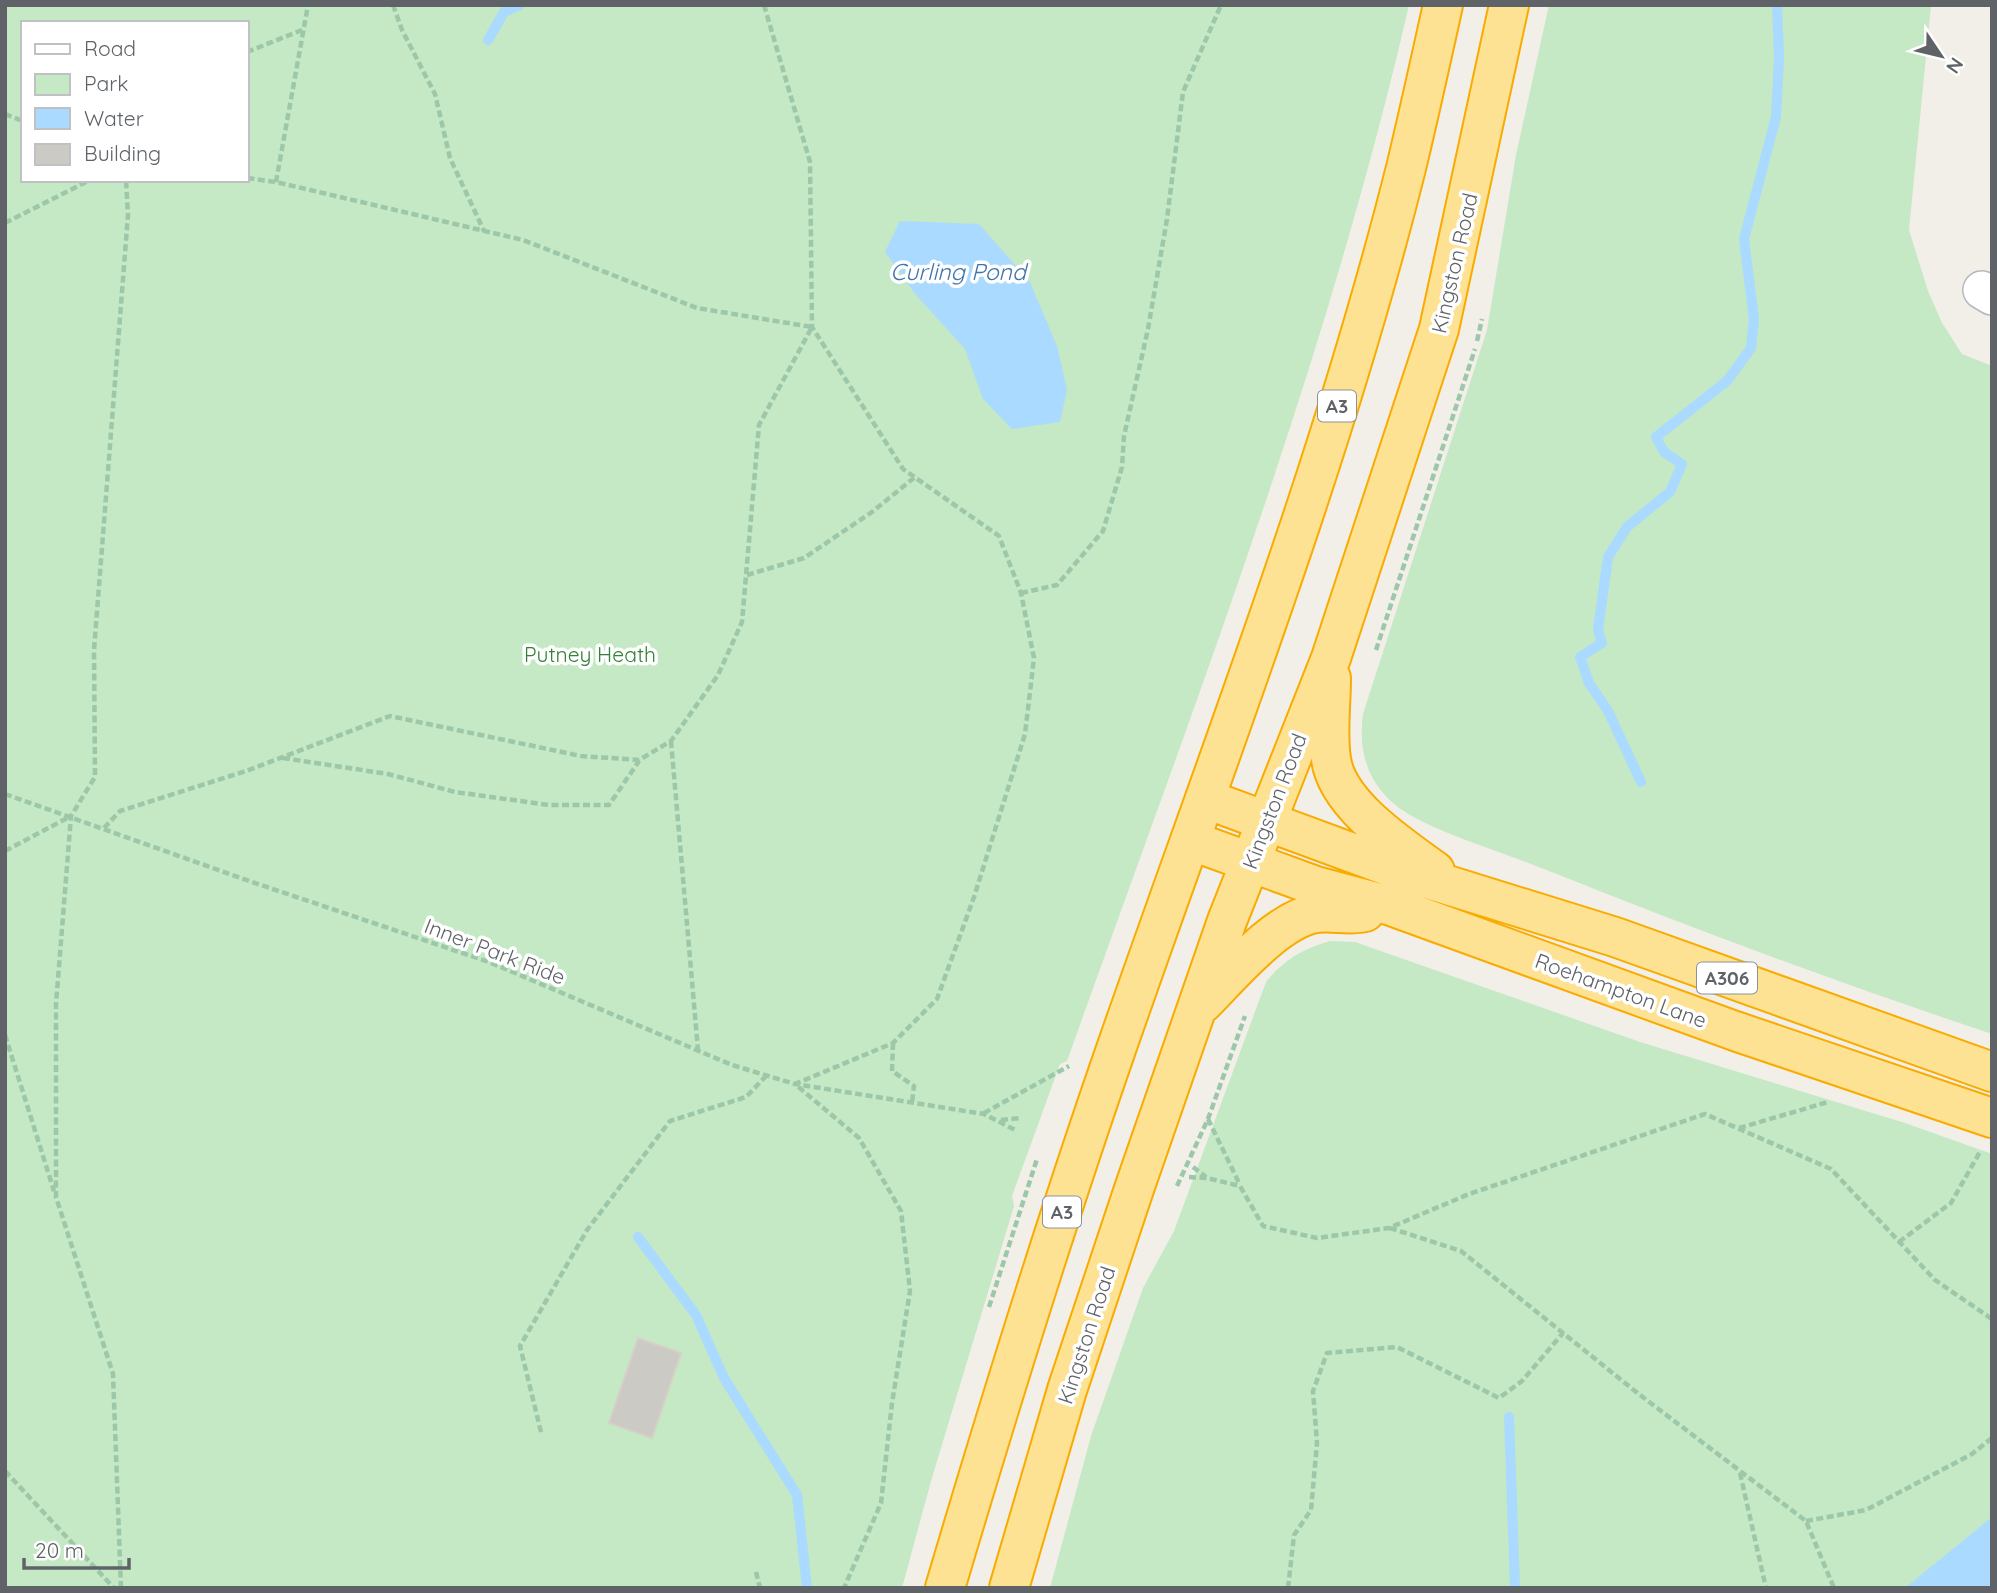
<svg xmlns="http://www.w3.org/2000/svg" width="1997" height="1593" font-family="Quicksand,sans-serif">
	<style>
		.green { fill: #c5e8c5; fill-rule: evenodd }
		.water { fill: #aadaff }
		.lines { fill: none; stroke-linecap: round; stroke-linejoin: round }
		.stream { stroke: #aadaff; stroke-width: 10 }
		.building { fill: #cccac5; stroke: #d6d1c6; stroke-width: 2 }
		.minor-casing { stroke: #b5b8bc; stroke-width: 40 }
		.highway-casing { stroke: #f9ab00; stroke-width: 42 }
		.path { stroke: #9cc7a9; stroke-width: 4.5; stroke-dasharray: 7 3.5; stroke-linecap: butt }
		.minor { stroke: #fff; stroke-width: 37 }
		.highway { stroke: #fde293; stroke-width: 38 }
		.labels { text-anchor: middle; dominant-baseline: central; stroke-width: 7; stroke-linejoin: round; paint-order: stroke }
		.shield { fill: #fff; stroke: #8f9295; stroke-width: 2 }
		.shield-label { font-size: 19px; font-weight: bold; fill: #5f6368 }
		.street-label { font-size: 21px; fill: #5f6368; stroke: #fff }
		.park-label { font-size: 21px; fill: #348238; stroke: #fff }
		.water-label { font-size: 23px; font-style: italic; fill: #4174aa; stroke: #fff }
	</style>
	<rect width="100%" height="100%" fill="#f1efe8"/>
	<path class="green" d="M5 5H1409C1326 366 1191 713 1067 1061L1060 1064 1012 1196 1014 1206 931 1481 902 1588H5ZM23 23H247V180H23Z
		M1549 5H1931L1909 230 1928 291 1942 323 1962 354 1992 366V1034C1839 983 1688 927 1539 867 1502 852 1428 830 1398 807 1367 783 1358 751 1363 714L1487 330 1516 155Z
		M1330 941 1355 942 1640 1042 1905 1123 1992 1154V1588H1050L1091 1436 1143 1288 1174 1231 1266 982C1284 960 1302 949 1330 941Z"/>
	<path class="water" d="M900 221 979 224 1030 282 1057 346 1067 390 1060 422 1012 429 983 399 965 349 916 295 885 252Z
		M1992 1517V1588H1905Z"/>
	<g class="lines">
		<path class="stream" d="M488 40 504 12 520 5
			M1641 782 1608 711 1589 683 1580 657 1602 643 1598 630 1608 557 1627 527 1670 492 1682 464 1664 452 1656 437 1727 381 1751 348 1754 319 1744 239 1776 117 1779 57 1777 5
			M638 1237 696 1315 724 1378 797 1495 807 1588
			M1509 1417 1515 1588"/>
	</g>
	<path class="building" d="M638 1338 681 1353 652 1438 609 1423Z"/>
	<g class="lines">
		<g class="minor-casing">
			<path id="minor" d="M1982 290 1992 296"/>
		</g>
		<g class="highway-casing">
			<path id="highway" d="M1331 678C1331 704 1327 733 1331 759 1337 805 1401 846 1435 871
				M1206 799 1396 869 1615 937 1992 1072
				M1192 841 1316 886 1391 906 1735 1031 1992 1118
				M1203 1003C1230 976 1278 918 1317 913 1333 911 1349 916 1365 912
				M945 1588C998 1409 1053 1231 1114 1055 1216 761 1330 470 1406 168 1419 114 1431 59 1443 5
				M1009 1588 1067 1390 1134 1189 1227 921 1331 658 1439 329 1509 5"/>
		</g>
		<path class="path" d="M393 5 402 30 435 94 450 158 484 231
			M764 5 810 162 812 327 903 469 999 536 1021 593 1034 658 1025 734 974 897 937 999 893 1043 795 1084 859 1138 901 1211 910 1291 892 1403 881 1503 844 1588
			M247 52 302 30
			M5 114 23 121
			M276 182 308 5
			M5 223 90 180
			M1477 341 1482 319
			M747 575 804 558 872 512 915 477
			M1021 593 1057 585 1103 531 1122 467 1124 436 1148 329 1167 219 1183 92 1221 5
			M1376 650 1475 349
			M671 741 698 1050
			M283 758 388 774 455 792 549 805H609L639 761
			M5 794 252 882 489 962 732 1065 795 1084 984 1114 1017 1131
			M104 828 120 811 246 771 390 716 581 756 639 760 671 741 718 675 742 622 759 425 812 327 697 308 523 240 276 182 247 178
			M5 851 71 816
			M5 1035 54 1191
			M893 1043 892 1071 914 1086 912 1103
			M984 1113 1069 1066
			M1208 1119 1240 1185
			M1001 1120 1021 1118
			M1739 1128 1828 1102
			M1193 1167 1206 1177
			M1189 1177 1207 1178 1240 1186 1263 1226 1317 1238 1389 1228 1469 1194 1705 1114 1831 1169 1935 1280 1992 1319
			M1177 1186 1208 1119 1245 1016
			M1390 1228 1461 1251 1640 1395 1806 1521 1834 1588
			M1899 1242 1951 1203 1981 1150
			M989 1307 1037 1159
			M541 1432 520 1346 587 1230 670 1121 746 1097 766 1076
			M5 1471 114 1588
			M1740 1473 1766 1588
			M1806 1521 1866 1510 1972 1454 1992 1438
			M756 1572 760 1588
			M121 1588 113 1374 56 1197V1004L71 816 95 777 94 650 128 215 126 180
			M1288 1588 1294 1535 1311 1510 1317 1443 1313 1391 1327 1353 1397 1347 1499 1398 1522 1381 1563 1333"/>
		<use href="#minor" class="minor"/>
		<use href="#highway" class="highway"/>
	</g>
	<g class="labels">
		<g class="shield">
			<rect x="1318" y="390.5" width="38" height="31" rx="5"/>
			<rect x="1697" y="962.5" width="60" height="31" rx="5"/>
			<rect x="1043" y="1196.5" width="38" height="31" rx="5"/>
		</g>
		<g class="shield-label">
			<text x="1337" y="406">A3</text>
			<text x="1727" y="978">A306</text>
			<text x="1062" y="1212">A3</text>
		</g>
		<g class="street-label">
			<text transform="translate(1454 263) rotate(-77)">Kingston Road</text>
			<text transform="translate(1274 801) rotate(-69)">Kingston Road</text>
			<text transform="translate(495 951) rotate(21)">Inner Park Ride</text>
			<text transform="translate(1621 990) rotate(20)">Roehampton Lane</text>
			<text transform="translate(1086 1335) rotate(-72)">Kingston Road</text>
		</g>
		<g class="park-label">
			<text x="590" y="654">Putney Heath</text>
		</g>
		<g class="water-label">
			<text x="958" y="271">Curling Pond</text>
		</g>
	</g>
	<rect width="1997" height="1593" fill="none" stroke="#5f6368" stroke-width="14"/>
	<rect x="21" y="21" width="228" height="161" fill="#ffffff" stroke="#bfc1c3" stroke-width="2"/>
	<rect x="35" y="44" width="35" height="10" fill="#ffffff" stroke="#bfc1c3" stroke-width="2"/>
	<text x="84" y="56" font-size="21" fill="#5f6368">Road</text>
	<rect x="35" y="74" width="35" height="21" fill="#c5e8c5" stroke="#bfc1c3" stroke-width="2"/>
	<text x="84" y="91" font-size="21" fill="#5f6368">Park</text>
	<rect x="35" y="108" width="35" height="21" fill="#aadaff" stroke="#bfc1c3" stroke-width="2"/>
	<text x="84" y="126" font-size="21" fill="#5f6368">Water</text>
	<rect x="35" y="144" width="35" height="21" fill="#cccac5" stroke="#bfc1c3" stroke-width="2"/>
	<text x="84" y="161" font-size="21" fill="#5f6368">Building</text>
	<g transform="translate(1941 56) rotate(125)" stroke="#ffffff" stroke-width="5" paint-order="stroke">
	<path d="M0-5L12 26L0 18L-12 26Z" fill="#5f6368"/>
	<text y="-10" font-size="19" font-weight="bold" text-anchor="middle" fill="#5f6368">N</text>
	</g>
	<path d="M24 1558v10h105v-10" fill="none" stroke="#5f6368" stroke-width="3.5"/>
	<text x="35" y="1558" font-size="21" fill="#5f6368" stroke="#ffffff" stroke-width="5" paint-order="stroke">20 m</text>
</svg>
